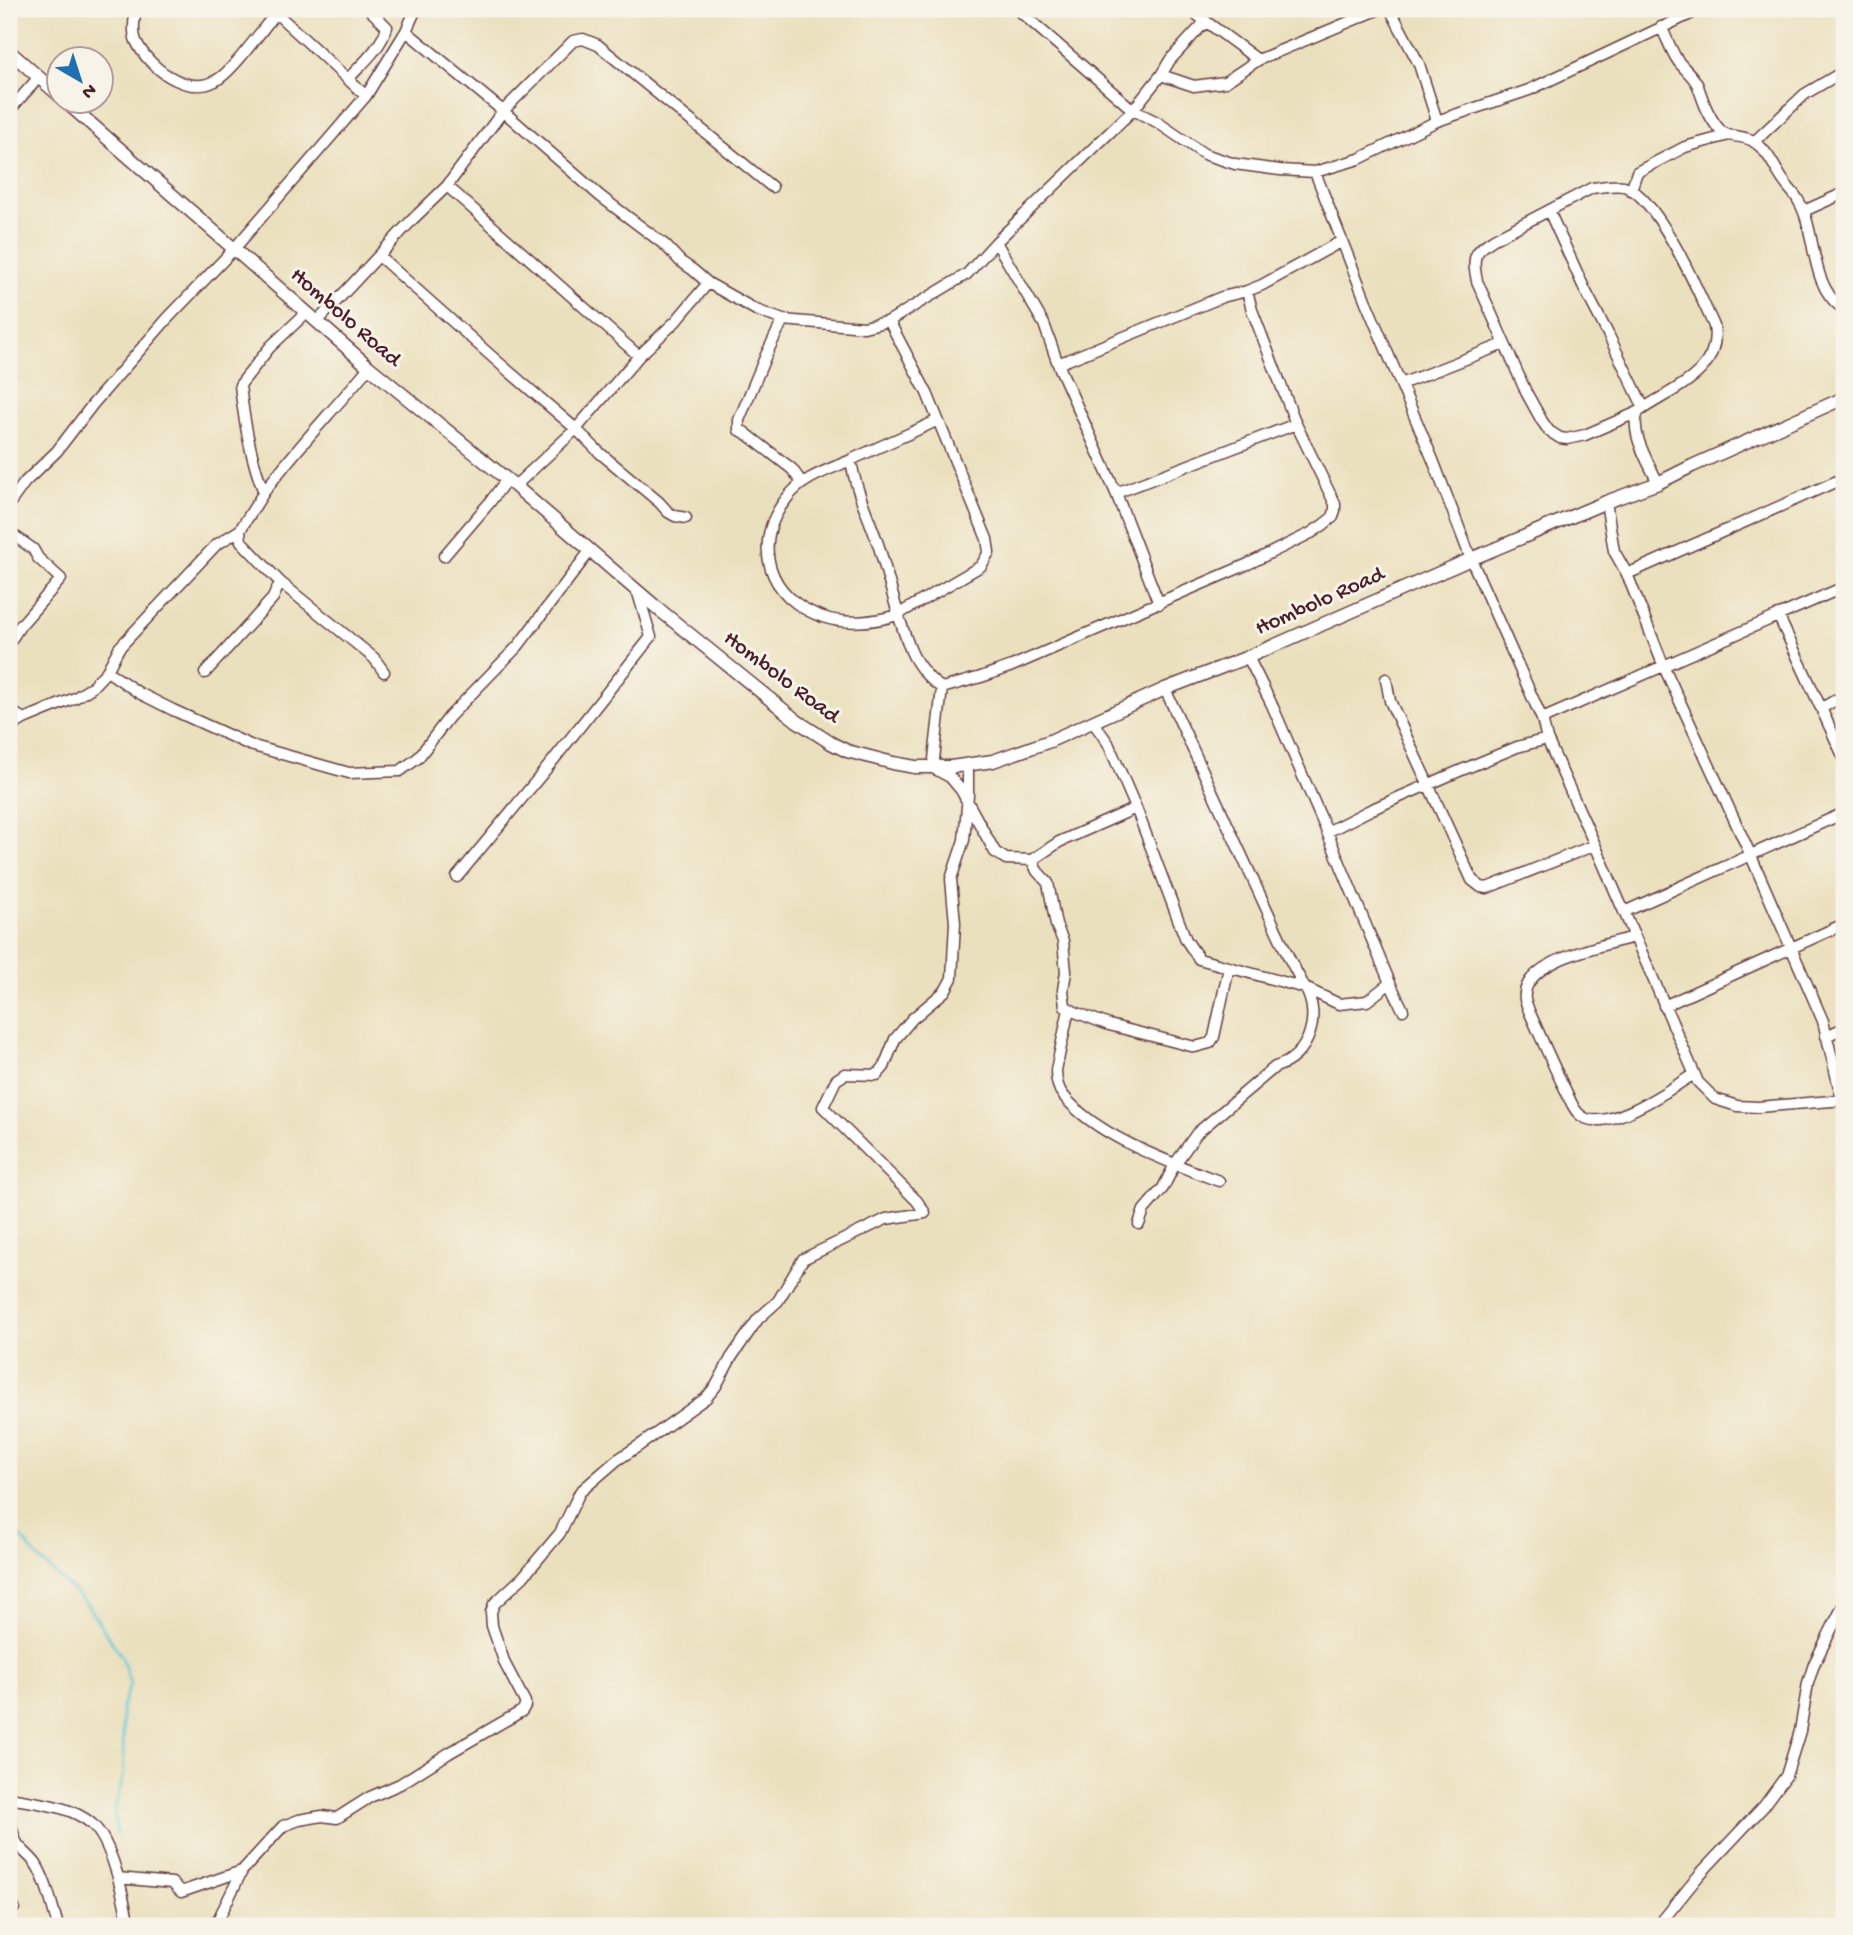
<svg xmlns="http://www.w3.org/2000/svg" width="1853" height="1935" font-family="'Gochi Hand',sans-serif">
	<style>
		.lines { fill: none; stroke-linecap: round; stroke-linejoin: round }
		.stream { stroke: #5fc9d9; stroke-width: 2.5 }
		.minor-casing { stroke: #623c41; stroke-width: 13 }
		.tertiary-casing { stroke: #623c41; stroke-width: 15 }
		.minor { stroke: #fff; stroke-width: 10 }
		.tertiary { stroke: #fff; stroke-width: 12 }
		.labels { text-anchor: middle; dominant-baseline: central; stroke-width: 6; stroke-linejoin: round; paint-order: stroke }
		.street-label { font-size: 23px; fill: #4a1f2b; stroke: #f7f3e8 }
	</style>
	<rect width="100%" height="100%" fill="#f7f3e8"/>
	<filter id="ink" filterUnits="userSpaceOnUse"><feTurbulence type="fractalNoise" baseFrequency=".0143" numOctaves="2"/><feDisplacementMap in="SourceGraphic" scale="14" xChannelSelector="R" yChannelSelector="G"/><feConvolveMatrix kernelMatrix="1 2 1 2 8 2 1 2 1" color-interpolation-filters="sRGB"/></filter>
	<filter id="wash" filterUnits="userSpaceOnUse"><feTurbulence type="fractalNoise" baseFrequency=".00686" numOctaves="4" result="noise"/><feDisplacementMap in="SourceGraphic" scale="28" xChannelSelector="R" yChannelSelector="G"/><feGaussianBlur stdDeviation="1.57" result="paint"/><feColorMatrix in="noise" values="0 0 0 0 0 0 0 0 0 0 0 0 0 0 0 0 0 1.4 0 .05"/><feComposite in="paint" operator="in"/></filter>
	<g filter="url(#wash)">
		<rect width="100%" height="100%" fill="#ebe0bd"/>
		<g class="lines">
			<path class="stream" d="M9 1522 37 1557 86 1603 122 1657 130 1684 122 1707 124 1774 114 1812 117 1834"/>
		</g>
	</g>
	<g filter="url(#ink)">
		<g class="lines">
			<g class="minor-casing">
				<path id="minor" d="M136 9C134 19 132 31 136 41 148 67 186 96 215 81 232 73 262 29 276 13
					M278 9 276 13 366 96
					M1017 9 1133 110 1157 122 1204 154 1235 164 1280 170 1315 172 1359 159 1437 121 1529 90 1701 9
					M1189 9 1258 60
					M1390 9 1419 64 1437 121
					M1661 27C1667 38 1671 51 1678 61 1684 69 1694 76 1698 86 1703 101 1708 116 1719 129 1727 139 1742 134 1753 141 1769 151 1774 168 1785 183 1789 189 1795 194 1798 200 1817 230 1809 284 1841 307H1844
					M406 31 503 111 600 196 665 245 680 261 693 270 708 283 756 310 783 320 864 327 889 321 967 274 996 242 1133 110 1161 75 1170 60 1206 21
					M1161 75 1194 86 1225 82 1258 60 1380 9
					M348 79C361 65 382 47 387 27L369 9
					M9 111 39 77
					M1754 142 1805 94 1844 71
					M1315 172 1366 302 1433 460 1471 559 1542 719 1547 739 1595 845 1698 1082 1715 1099 1737 1106 1758 1107 1844 1100
					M447 186 639 356
					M1631 190 1637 172 1685 147 1729 135
					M1549 211 1585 290 1608 334 1644 408
					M1804 211 1844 193
					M996 242 1044 324 1058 364 1116 493 1159 604
					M379 256 498 362 576 429 600 453 659 502 668 512 675 516 686 518
					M783 320 766 355 739 420V430L744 432 792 469 802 483
					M889 321 927 393 987 539 989 552 981 566 897 615C875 622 845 625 823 617 768 599 750 543 787 498 802 478 828 470 851 460 880 446 910 434 938 420
					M317 322 412 220 447 186 503 111 573 41 583 39 598 45 772 187
					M1058 364 1222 297 1247 291 1262 285 1342 241
					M1401 384 1504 344
					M1638 412 1585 435 1567 439 1560 438 1549 431 1542 421 1526 392 1477 281C1472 257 1473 252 1494 239L1592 188C1602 187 1614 184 1624 186 1657 195 1700 295 1714 326 1722 374 1670 389 1638 412 1629 433 1649 463 1658 483
					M851 460C855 490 870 519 879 547 890 582 897 618 911 651 917 665 930 681 942 688L981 677 1012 666 1248 564 1311 533 1323 525 1333 517 1335 510V504L1296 424 1252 310 1247 291
					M515 486 576 429 639 356 676 321 708 283
					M264 492C296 448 335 409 369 367
					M1116 493 1296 424
					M1606 502 1614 551 1627 574 1664 667 1751 856 1823 1021 1844 1108
					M9 504 25 482 57 451 93 404 167 319 234 249 366 96 406 31 416 9
					M240 530 241 541 280 582 374 658 384 672
					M9 532 33 549 38 558 61 579 20 626 9 643
					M444 556 490 502 507 479
					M1627 574 1844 478
					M1778 615 1844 758
					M1248 657 1272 705 1327 832 1370 810 1457 772 1517 747 1547 739
					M107 671 139 693 173 710 250 745 349 773 400 771 418 758 449 717 518 646 590 551
					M205 673 273 598 280 582
					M1386 679 1390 701 1472 880 1481 887 1487 888 1595 845
					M942 688 933 768 950 777 961 790 995 852 1006 859 1032 860 1059 842 1136 808
					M1165 689 1290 960 1305 988 1339 1004 1367 1001 1390 983 1327 832
					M1822 708 1844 695
					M9 710 24 719
					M1542 719 1844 587
					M1093 722 1108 743 1136 808 1186 940 1199 959 1305 988C1322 1016 1309 1058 1275 1067L1197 1133 1175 1164 1163 1188 1144 1210 1139 1224
					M9 728 24 719 75 698 91 688 107 671 119 648 216 545 240 530 264 492C250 458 244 421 240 385L270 347 306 313
					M1032 860 1037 871 1048 883 1056 925 1063 941 1066 972 1063 990 1065 1006 1075 1012 1109 1025 1195 1047 1210 1043 1214 1037 1229 967
					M457 877 551 763 651 637 638 593
					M1624 912 1844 813
					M1634 937C1607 945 1519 960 1525 1000 1526 1004 1528 1007 1529 1011 1541 1037 1552 1064 1565 1089 1569 1097 1572 1107 1578 1113 1601 1139 1672 1088 1694 1074
					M1390 983 1403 1010
					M1664 1006 1844 924
					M1069 1009 1056 1070C1056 1078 1058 1089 1063 1095 1095 1136 1171 1163 1219 1181
					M1826 1036 1844 1028
					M9 1798C36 1803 70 1805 92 1824 113 1843 124 1899 129 1926
					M9 1813C11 1823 12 1836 18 1845 23 1851 31 1857 36 1864 47 1882 52 1906 58 1926
					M118 1878 172 1883 181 1892 242 1871
					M9 1910 14 1908
					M215 1926 242 1871 283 1826 299 1820 322 1816 337 1818 370 1797 400 1784 449 1753 522 1711 525 1706V1702L505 1664 492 1626 491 1612 494 1604 523 1577 560 1533 580 1492 617 1460 640 1445 706 1398 716 1386 731 1358 758 1319 778 1301 803 1259 886 1219 925 1213 917 1201 823 1107 836 1080 845 1074 877 1075 884 1067 895 1039 912 1019 945 991 952 978 955 923 951 879 964 840 968 795V765
					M1658 1926 1700 1874 1764 1806 1786 1776 1800 1731 1808 1683 1814 1664 1844 1604"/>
			</g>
			<g class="tertiary-casing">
				<path id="tertiary" d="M9 51 60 96
					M66 102 369 367 515 486 656 607 797 721 831 743 847 751 893 763 915 767H951L993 761 1050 741 1165 689 1248 657 1471 559 1606 502 1658 483 1692 466 1844 398"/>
			</g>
			<use href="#minor" class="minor"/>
			<use href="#tertiary" class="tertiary"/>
		</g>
	</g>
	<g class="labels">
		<g class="street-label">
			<text transform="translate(345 318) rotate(41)">Hombolo Road</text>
			<text transform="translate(1320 602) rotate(-24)">Hombolo Road</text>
			<text transform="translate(781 678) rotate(37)">Hombolo Road</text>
		</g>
	</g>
	<rect width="1853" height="1935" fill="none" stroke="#f7f3e8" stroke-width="35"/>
	<g transform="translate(80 80) rotate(141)"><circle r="33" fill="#f7f3e8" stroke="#b29e9c" stroke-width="2"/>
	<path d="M0-5L12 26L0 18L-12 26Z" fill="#1f6fb2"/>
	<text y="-10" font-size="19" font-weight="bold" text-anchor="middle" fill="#4a1f2b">N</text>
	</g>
</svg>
